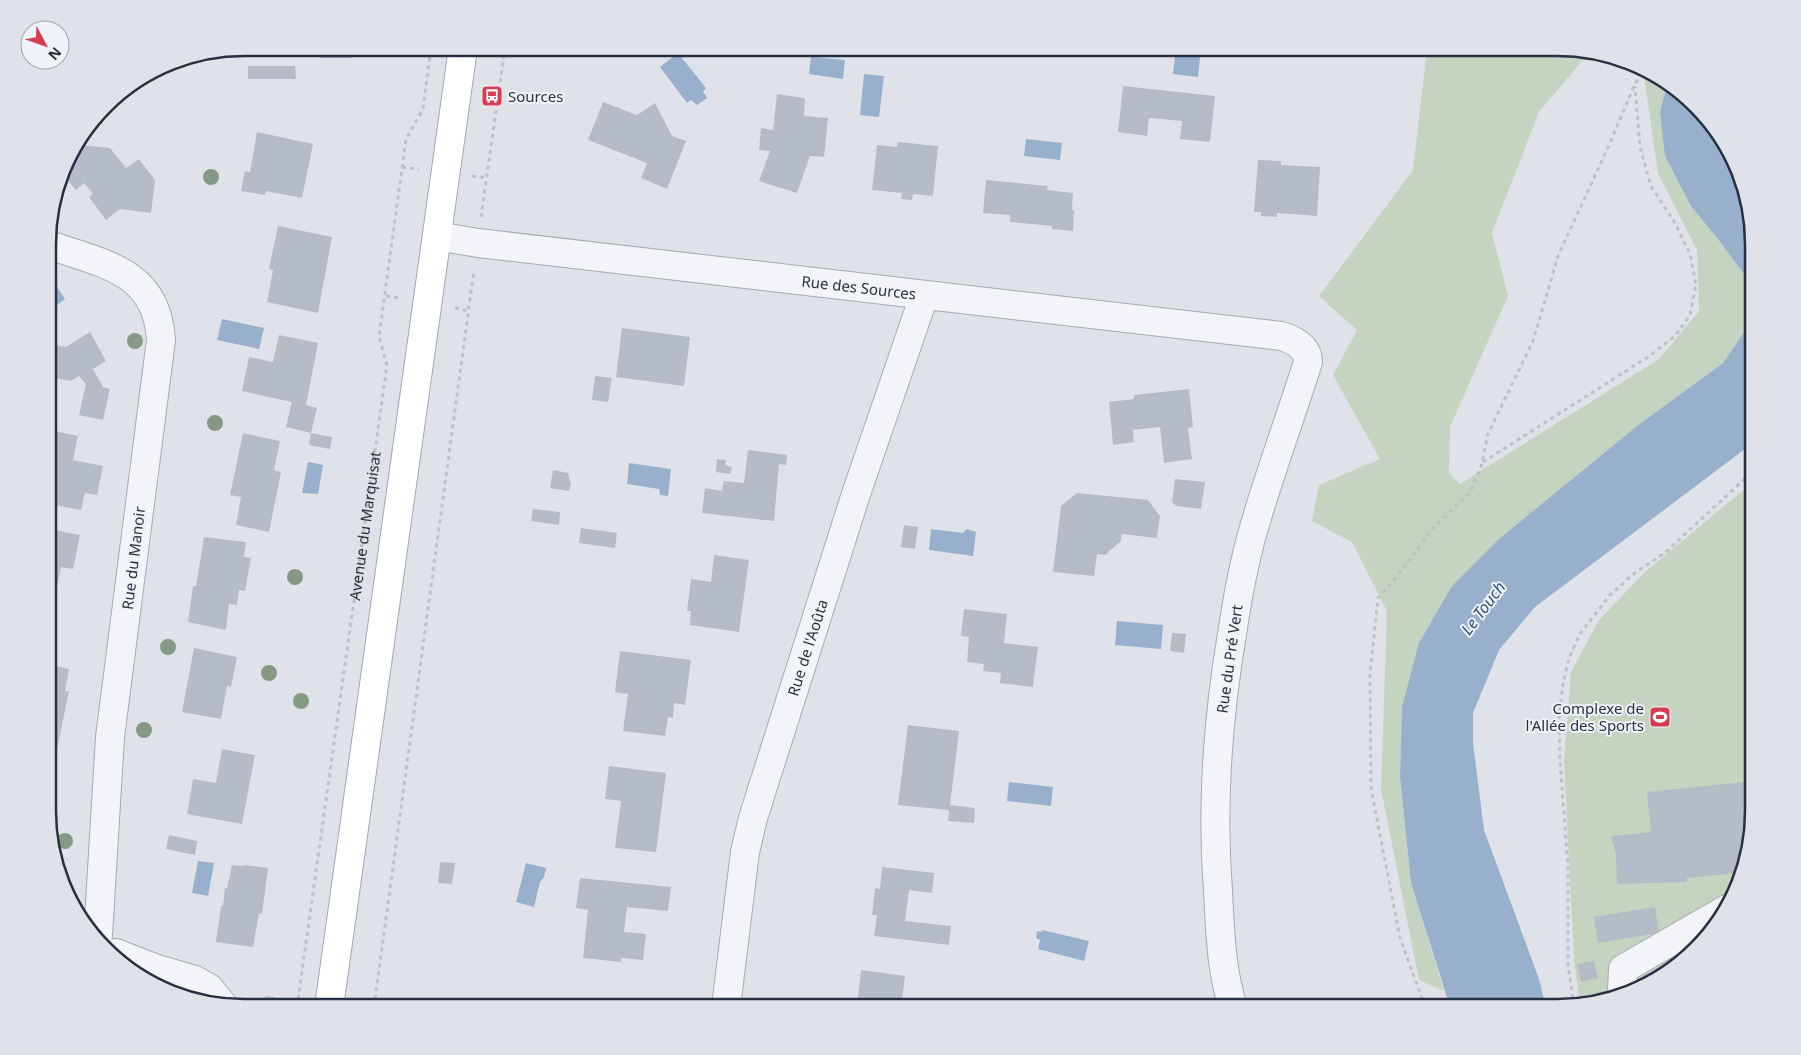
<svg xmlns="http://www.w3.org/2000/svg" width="1801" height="1055" font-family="'Noto Sans',sans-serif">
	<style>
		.green { fill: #c4d4c0 }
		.water { fill: #98b0cc }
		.building { fill: #b6bcc7 }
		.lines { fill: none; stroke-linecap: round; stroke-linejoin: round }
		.minor-casing { stroke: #a4aab4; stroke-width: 30 }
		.major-casing { stroke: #9ea7b6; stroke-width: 30 }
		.path { stroke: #bdc1c8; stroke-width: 3; stroke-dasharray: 4 4; stroke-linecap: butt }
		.minor { stroke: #f2f4f7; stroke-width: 28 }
		.major { stroke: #fff; stroke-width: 28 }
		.tree { fill: #859a85 }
		.labels { text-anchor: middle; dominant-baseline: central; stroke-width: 4; stroke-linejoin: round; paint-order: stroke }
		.poi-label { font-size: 15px; fill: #273042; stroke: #eff2f7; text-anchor: start }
		.street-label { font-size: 15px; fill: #273042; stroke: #eff2f7 }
		.water-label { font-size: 16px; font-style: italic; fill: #2f4e78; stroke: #eff2f7 }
		.rim { fill: none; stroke: #273042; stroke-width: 2.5 }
	</style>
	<rect width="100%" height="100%" fill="#dfe3e9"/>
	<path class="green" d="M1427 48H1557L1611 56 1582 61 1539 112 1492 233 1508 296 1450 427 1449 473 1460 484 1659 359 1699 311 1697 250 1658 173 1643 69 1655 74 1667 85 1660 112 1691 206 1721 243 1753 286V319L1723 363 1637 426 1500 538 1402 707 1400 777 1411 883 1444 991 1419 980 1381 789 1387 611 1352 542 1312 521 1319 485 1380 459 1333 375 1357 330 1319 296 1413 170Z
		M1753 482V823L1727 909 1696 950 1655 981 1580 1004 1574 961 1564 761 1571 672 1599 620 1645 572Z"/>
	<path class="water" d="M1176 48H1201L1198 77 1173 74Z
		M678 53 706 88 703 91 707 98 697 105 691 100 687 103 660 67Z
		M811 57 845 60 843 79 809 74Z
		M864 74 884 76 879 117 860 115Z
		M1667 85 1720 135 1743 181 1753 232V286L1721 243 1691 206 1665 156 1660 112Z
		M1026 139 1062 143 1060 160 1024 156Z
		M57 287 65 299 49 311V291Z
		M222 319 264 328 259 349 217 340Z
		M1753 319V443L1535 607 1499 650 1473 713V743L1484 830 1539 979 1546 1007H1450L1411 883 1400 777 1402 707 1419 643 1452 586 1500 538 1637 426 1723 363Z
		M308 462 323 465 318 494 302 493Z
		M629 463 671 469 668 496 660 495 659 489 627 484Z
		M931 529 963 533 967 529 976 532 973 556 929 550Z
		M1117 621 1163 625 1161 649 1115 645Z
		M1009 782 1053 787 1051 806 1007 801Z
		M198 861 214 863 208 896 192 893Z
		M526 863 546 868 544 877 540 882 534 907 516 902Z
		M1042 930 1089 941 1084 961 1038 949 1040 940 1036 938 1037 931 1042 932Z"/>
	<path class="building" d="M321 48H351V58H321Z
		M169 63V72H154L166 64Z
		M248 66H295L296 79H248Z
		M1123 86 1215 96 1210 142 1180 139 1182 121 1149 118 1147 136 1118 132Z
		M777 94 805 98 804 116 828 118 824 157 810 156 797 193 759 181 770 151 759 150 761 128 773 130Z
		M603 102 637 115 655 103 672 136 686 141 667 189 641 178 647 163 588 140Z
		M102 113V124H94Z
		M257 132 313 144 302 198 266 191 265 195 241 191 245 171 250 172Z
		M898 142 938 146 933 196 913 194 912 200 901 199 902 193 872 190 877 145 897 147Z
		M81 145 110 148 126 168 139 159 155 180 151 213 120 209 106 220 89 197 93 194 84 183 76 190 65 177 68 157Z
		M1258 160 1281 161V165L1320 167 1317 216 1277 213V217L1261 216V212H1254Z
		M986 180 1048 186 1047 190 1073 193 1072 210H1074L1073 231 1052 229V226L1010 222V215L983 213Z
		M278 226 332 237 318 313 267 302 273 270 269 269Z
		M622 328 690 337 684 386 616 377Z
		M90 332 106 361 93 369 103 387 110 389 103 420 79 415 86 384 79 376 71 381 49 377V344L66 347Z
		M279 335 318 343 306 405 317 408 311 433 286 427 292 402 242 391 249 357 273 362Z
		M595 376 612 378 608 402 592 400Z
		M1189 389 1193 427 1188 428 1192 459 1164 463 1160 427 1133 430 1134 442 1113 445 1109 402 1134 399V395Z
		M49 430 78 436 73 460 103 466 97 495 85 493 81 510 49 504Z
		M243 433 280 441 274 470 281 472 269 532 236 525 241 497 230 495Z
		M311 433 332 437 330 449 309 445Z
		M748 450 787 455 786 465 779 464 774 521 702 513 705 488 722 491 724 481 744 483Z
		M717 459 726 460 725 465 732 467 730 474 716 472Z
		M553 470 568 473 571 485 569 491 550 488Z
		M1175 479 1205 482 1201 509 1176 506 1172 502Z
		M1077 493 1148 500 1160 516 1157 538 1122 534 1121 541 1105 555 1097 554 1094 576 1053 572 1061 506Z
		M533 509 560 512 559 525 531 521Z
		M904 525 918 527 915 549 901 547Z
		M581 528 617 533 615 548 579 543Z
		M49 529 80 535 73 569 61 567 52 611H49Z
		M204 537 246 542 244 557 251 558 245 591 239 590 237 605 229 604 226 630 188 622 193 586H196Z
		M714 555 749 560 739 632 690 625 691 611H687L691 579 711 582Z
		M964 609 1007 614 1004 643 1038 647 1033 687 1000 683 1001 673 983 671 984 664 967 662 969 637 961 636Z
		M1172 633 1186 634 1184 653 1170 651Z
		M194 648 237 657 231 687 227 686 221 719 182 712Z
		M620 651 691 660 685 705 674 703 673 718 668 717 665 736 623 731 628 694 615 692Z
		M49 665 69 669 65 691H69L56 754 49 752Z
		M908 725 959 731 950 805 975 808 974 823 948 821 949 810 898 805Z
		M222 749 255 755 242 824 187 814 193 779 216 783Z
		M609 766 666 773 656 852 615 848 621 801 605 799Z
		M1753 781V823L1738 873 1687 878V882L1617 884 1616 855 1611 836 1651 832 1647 792Z
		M169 835 197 841 195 855 166 849Z
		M440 862 455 863 452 884 438 883Z
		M232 865 244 866V865L268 868 262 914 259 913 253 947 216 942 221 906H223L225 888H227Z
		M882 867 934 873 932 893 909 890 905 921 951 926 949 945 874 936 877 915H872L875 888 880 889Z
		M580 878 671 887 668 911 627 907 624 932 646 934 643 960 621 958V962L583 958 588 910 576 908Z
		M1655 907 1659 933 1598 943 1594 917Z
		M1594 961 1598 978 1581 982 1577 964Z
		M861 970 905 976 901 1007H857Z
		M265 996 275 997 274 1007H264Z
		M586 1003 617 1006V1007H586Z"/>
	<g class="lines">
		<g class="minor-casing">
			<g id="minor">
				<path id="s2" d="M437 236 478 243 1281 336C1294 340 1308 347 1308 362 1290 419 1269 475 1253 531 1244 563 1238 595 1233 628 1218 715 1211 802 1218 891 1220 929 1221 971 1233 1007"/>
				<path d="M49 245C104 264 157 271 161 340L110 737 98 936"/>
				<path d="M116 953 157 969 195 980 209 988 223 1005"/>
				<path d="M1622 991 1623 969 1727 909"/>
				<path id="s3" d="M726 1007 745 852 753 818 856 494 924 296"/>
			</g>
		</g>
		<g class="major-casing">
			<path id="major" d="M329 1007 463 48"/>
		</g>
		<g class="path">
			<path d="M402 167 419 169"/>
			<path d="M472 176 487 178"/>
			<path d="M481 217 505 48"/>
			<path d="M386 296 399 298"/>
			<path d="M455 308 469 311"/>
			<path d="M1483 462 1648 357 1675 336 1690 315 1696 285 1690 254 1675 223 1651 186 1640 147 1635 86"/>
			<path d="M1574 1006 1568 965V867L1560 761 1559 718 1563 684 1569 658 1580 634 1609 596 1632 575 1666 552 1753 471"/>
			<path id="s1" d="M297 1007 387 365 379 337 406 139 423 109 431 48"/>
			<path d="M374 1007 474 270"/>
			<path d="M1425 1007 1400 938 1371 788 1370 674 1378 598 1403 569 1434 527 1470 493 1481 467 1488 434 1533 341 1558 256 1606 152 1635 84 1644 70"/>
		</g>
		<use href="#minor" class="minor"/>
		<use href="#major" class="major"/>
	</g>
	<g class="tree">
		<circle cx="211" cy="177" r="8"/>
		<circle cx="135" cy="341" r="8"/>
		<circle cx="215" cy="423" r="8"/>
		<circle cx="295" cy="577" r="8"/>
		<circle cx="168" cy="647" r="8"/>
		<circle cx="269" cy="673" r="8"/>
		<circle cx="301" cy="701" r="8"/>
		<circle cx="144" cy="730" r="8"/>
		<circle cx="65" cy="841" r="8"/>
	</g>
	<defs>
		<g id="bus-square" transform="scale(1.125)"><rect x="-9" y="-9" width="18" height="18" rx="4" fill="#d63d50" stroke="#eff2f7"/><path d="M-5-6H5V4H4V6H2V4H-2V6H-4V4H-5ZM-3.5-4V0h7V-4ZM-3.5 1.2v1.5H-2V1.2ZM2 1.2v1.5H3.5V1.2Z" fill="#fff"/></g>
		<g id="stadium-square" transform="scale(1.125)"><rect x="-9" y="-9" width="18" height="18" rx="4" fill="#d63d50" stroke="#eff2f7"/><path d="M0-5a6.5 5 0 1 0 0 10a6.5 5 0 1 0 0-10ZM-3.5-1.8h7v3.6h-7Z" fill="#fff"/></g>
	</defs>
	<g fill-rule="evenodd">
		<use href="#bus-square" x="492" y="96"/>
		<use href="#stadium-square" x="1660" y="717"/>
	</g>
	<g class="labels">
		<g class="poi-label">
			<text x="508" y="96">Sources</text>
			<text x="1644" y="708" text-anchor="end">Complexe de<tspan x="1644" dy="17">l'Allée des Sports</tspan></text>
		</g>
		<g class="street-label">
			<text stroke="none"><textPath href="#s2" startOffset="425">Rue des Sources</textPath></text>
			<text stroke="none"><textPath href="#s1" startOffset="486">Avenue du Marquisat</textPath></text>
			<text transform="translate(133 558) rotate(-83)">Rue du Manoir</text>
			<text stroke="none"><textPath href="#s3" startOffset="370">Rue de l'Aoûta</textPath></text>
			<text transform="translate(1229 659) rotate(-82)">Rue du Pré Vert</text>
		</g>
		<g class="water-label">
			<text transform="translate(1483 608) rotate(-53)">Le Touch</text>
		</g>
	</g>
	<path d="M0 0H1801V1055H0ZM244 56H1557A188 188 0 0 1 1745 244V811A188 188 0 0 1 1557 999H244A188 188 0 0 1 56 811V244A188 188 0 0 1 244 56Z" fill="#dfe2e9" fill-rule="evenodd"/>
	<path class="rim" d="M244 56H1557A188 188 0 0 1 1745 244V811A188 188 0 0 1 1557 999H244A188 188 0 0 1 56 811V244A188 188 0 0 1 244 56Z"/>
	<g transform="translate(45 45) rotate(131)"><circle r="24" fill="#eff2f7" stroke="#9fa4af"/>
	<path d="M0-4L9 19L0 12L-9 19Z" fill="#d63d50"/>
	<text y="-8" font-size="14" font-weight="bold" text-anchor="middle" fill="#273042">N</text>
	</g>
</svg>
